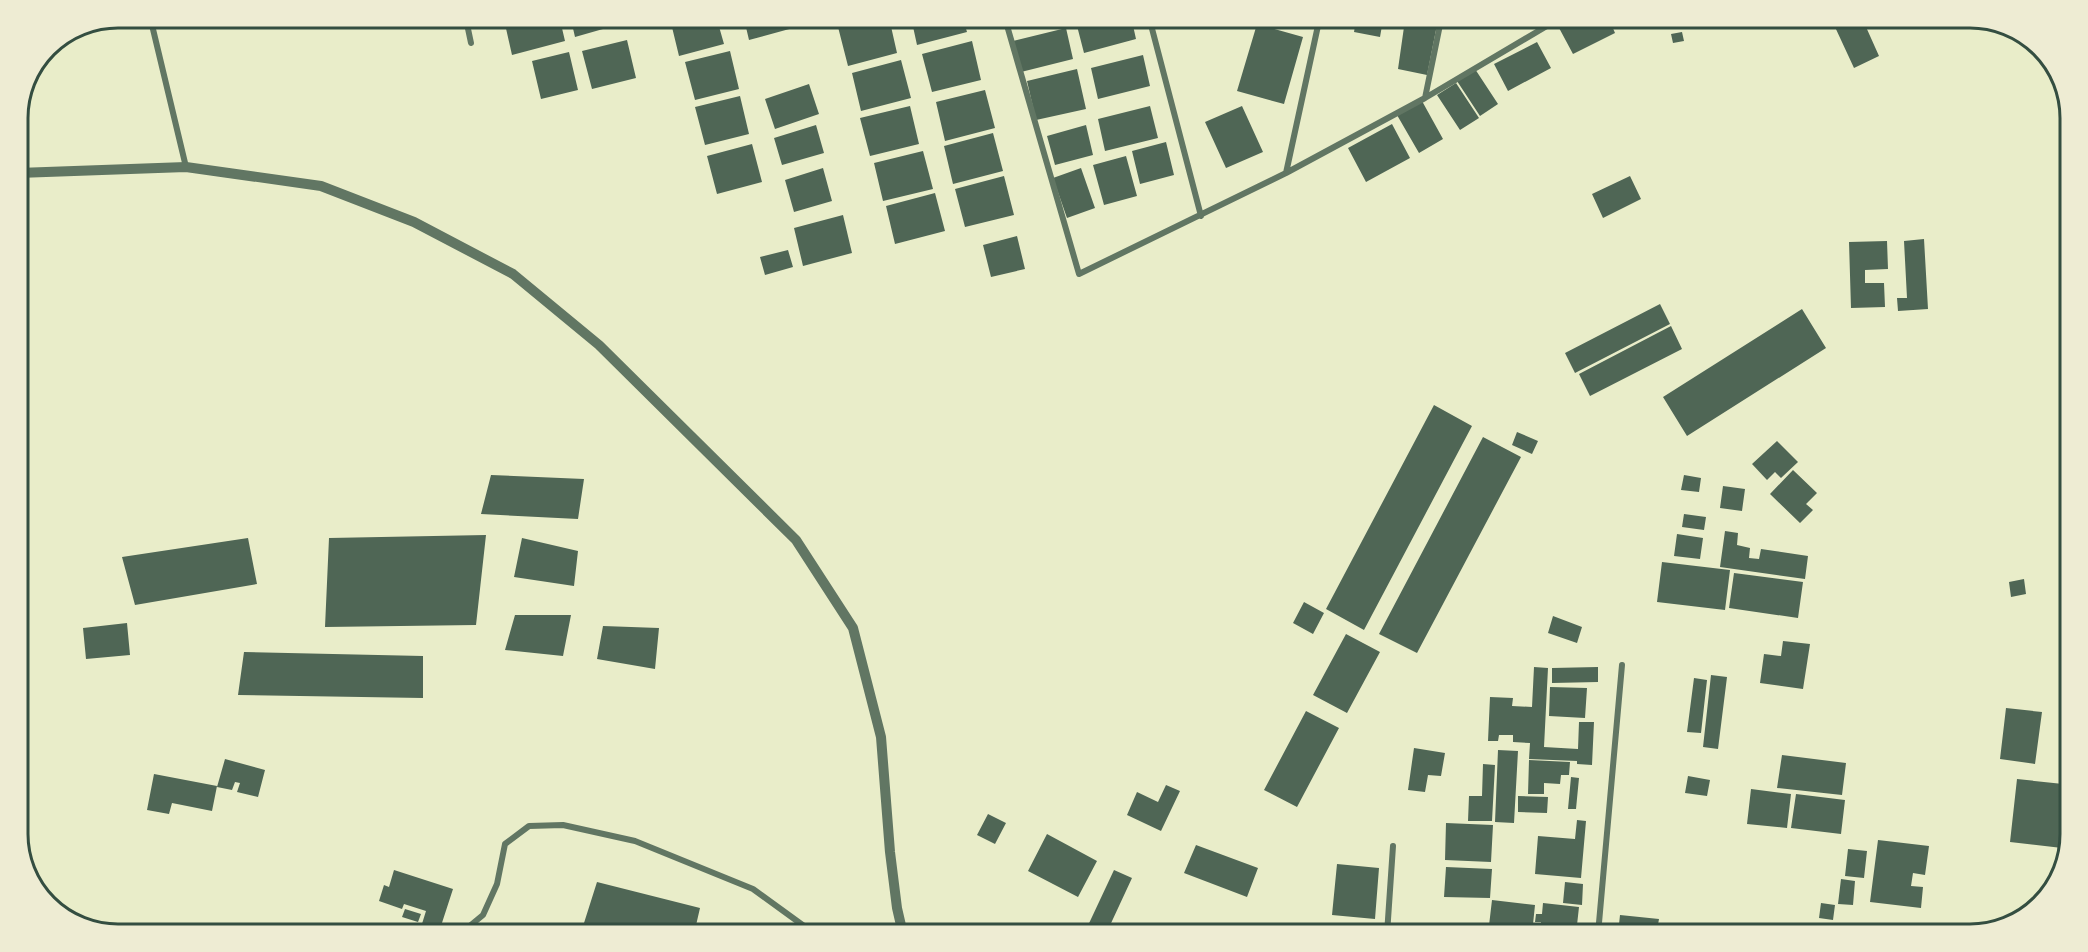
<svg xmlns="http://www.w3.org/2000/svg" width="2088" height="952" font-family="'Sofia Sans Condensed',sans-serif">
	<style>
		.building { fill: #4f6655 }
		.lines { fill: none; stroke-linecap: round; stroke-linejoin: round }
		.minor { stroke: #617663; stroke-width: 6 }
		.tertiary { stroke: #617663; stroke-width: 10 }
		.rim { fill: none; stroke: #344e41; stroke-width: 3 }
	</style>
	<rect width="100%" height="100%" fill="#e9edc9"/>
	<path class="building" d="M1852 18H1862L1879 56 1854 68 1835 27Z
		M1609 19 1615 33 1573 54 1558 26 1570 20Z
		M1356 20H1383L1380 37 1354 32Z
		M1405 20H1438L1427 75 1398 69Z
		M1477 20H1507L1506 26Z
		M1132 21 1136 39 1084 53 1076 22Z
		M858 22H890L897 53 848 66 838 27Z
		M912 22H964L967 32 917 45Z
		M624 23 575 37 572 24Z
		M671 23H718L724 44 679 56Z
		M745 23H792L793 28 749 40Z
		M505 24H561L565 41 512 55Z
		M1257 24 1303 37 1284 104 1237 91Z
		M1066 28 1073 59 1021 72 1013 41Z
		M1682 32 1684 41 1673 43 1671 34Z
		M627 40 636 78 592 89 582 51Z
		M972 41 981 80 932 92 922 54Z
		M1537 42 1551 68 1508 91 1494 64Z
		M730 51 739 89 695 100 685 62Z
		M569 52 578 90 541 99 532 61Z
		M1143 55 1150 86 1098 99 1091 68Z
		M901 60 911 98 861 111 852 73Z
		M1077 69 1086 109 1036 120 1027 81Z
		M1475 69 1498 104 1480 116 1457 81Z
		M1456 83 1479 118 1460 130 1437 95Z
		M809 84 819 114 775 129 765 99Z
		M985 90 995 128 945 141 936 102Z
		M740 96 749 134 705 145 695 107Z
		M1422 101 1443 139 1419 153 1397 115Z
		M910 106 919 144 870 156 860 118Z
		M1150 106 1158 138 1105 151 1098 119Z
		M1242 106 1263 152 1226 168 1205 122Z
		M1392 124 1410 158 1366 182 1348 148Z
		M816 125 824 153 782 165 774 138Z
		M1086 125 1093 155 1055 165 1047 136Z
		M993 133 1003 171 953 184 944 146Z
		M1166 142 1174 175 1140 184 1132 151Z
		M752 144 762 182 717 194 707 156Z
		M923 151 933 189 883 201 874 163Z
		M1126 156 1137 196 1104 205 1093 165Z
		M823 168 832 201 794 212 785 180Z
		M1081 168 1095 208 1067 218 1053 178Z
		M1004 176 1014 215 965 227 955 189Z
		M1630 176 1641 199 1603 218 1592 194Z
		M935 193 945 231 895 244 886 206Z
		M843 215 852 253 803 266 794 228Z
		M1017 236 1025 269 991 277 983 245Z
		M1924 239 1928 309 1898 311 1897 298H1907L1904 241Z
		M1887 241 1888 269 1865 270V283H1884L1885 307 1851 308 1849 242Z
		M788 250 793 267 765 275 760 257Z
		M1660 304 1670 324 1575 373 1565 353Z
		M1802 309 1826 348 1687 436 1663 397Z
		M1671 326 1682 349 1590 396 1579 374Z
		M1434 405 1472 426 1364 630 1326 609Z
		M1517 432 1538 441 1532 454 1512 445Z
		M1483 437 1521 457 1417 653 1379 634Z
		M1777 441 1798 462 1781 478 1775 472 1767 480 1752 464Z
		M1793 470 1817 493 1806 504 1813 510 1800 523 1770 494Z
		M491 475 584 479 578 519 481 514Z
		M1684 475 1701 478 1699 492 1681 490Z
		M1723 486 1745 489 1742 511 1720 508Z
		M1684 514 1706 517 1704 530 1682 527Z
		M1725 531 1738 533 1737 545 1750 548 1749 558 1759 559 1761 549 1808 556 1805 579 1720 567Z
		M1677 534 1703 538 1700 559 1674 556Z
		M486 535 476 625 325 627 329 538Z
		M248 538 257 584 135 605 122 557Z
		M522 538 578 551 574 586 514 577Z
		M1662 562 1730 570 1725 610 1657 602Z
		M1734 573 1803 582 1798 618 1729 608Z
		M2024 579 2026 594 2011 597 2009 582Z
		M1304 602 1324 613 1313 634 1293 623Z
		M515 615H571L563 656 505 650Z
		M1553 616 1582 627 1577 643 1548 633Z
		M127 623 130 655 86 659 83 628Z
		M603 626 659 628 655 669 597 659Z
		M1346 634 1380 652 1347 713 1313 695Z
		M1783 641 1810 644 1803 689 1760 683 1764 654 1781 656Z
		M244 652 423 656V698L238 695Z
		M1534 667 1548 668 1544 747 1578 749 1579 722H1594L1592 765 1577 764V761L1529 759 1530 743 1513 742V735H1499L1498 741H1488L1490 697 1513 698 1512 706 1532 707Z
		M1598 667V682L1552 683V668Z
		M1711 675 1727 677 1718 749 1703 747Z
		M1694 678 1707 680 1701 733 1687 732Z
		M1550 687 1587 688 1585 718 1549 716Z
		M2006 708 2042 712 2035 764 2000 759Z
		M1306 711 1339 728 1297 807 1264 790Z
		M1414 748 1445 753 1441 776 1428 775 1425 792 1408 790Z
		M1498 750 1518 751 1514 823 1495 822Z
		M1782 755 1846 763 1842 795 1777 788Z
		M225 759 265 770 258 797 237 792 240 783 235 782 232 790 217 787Z
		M1529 760 1570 762 1569 775H1561L1560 784 1544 783V794H1528Z
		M1483 764 1495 765 1492 821H1468L1469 796H1482Z
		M154 774 217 786 212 811 172 803 169 814 147 810Z
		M1688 776 1710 780 1707 796 1685 793Z
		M1571 777 1579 778 1576 809H1568Z
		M2017 779 2063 784 2062 848 2010 842Z
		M1166 785 1180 791 1161 831 1127 815 1137 792 1158 802Z
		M1751 789 1791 794 1787 828 1747 824Z
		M1796 794 1845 800 1841 834 1791 828Z
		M1518 796 1548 797 1547 813 1518 812Z
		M988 814 1006 823 995 844 977 835Z
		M1577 820 1586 821 1581 878 1535 874 1538 836 1575 839Z
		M1446 823 1493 825 1491 862 1445 860Z
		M1047 834 1097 861 1078 897 1028 871Z
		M1878 840 1929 846 1925 875 1913 873 1911 886 1923 887 1921 908 1870 902Z
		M1196 845 1258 868 1247 897 1184 873Z
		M1848 849 1867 851 1864 878 1845 876Z
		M1337 864 1379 868 1375 919 1332 915Z
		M1446 867 1492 869 1490 898 1444 897Z
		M394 870 453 889 439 932 421 927 426 911 404 904 402 909 379 901 384 885 389 887Z
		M1114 870 1132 878 1106 934H1084Z
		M1841 879 1855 881 1853 905 1838 904Z
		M597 882 700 908 694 934H636L584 923Z
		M1565 882 1583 884 1582 905 1563 903Z
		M1492 900 1535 905 1532 934H1488Z
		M1543 903 1579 907 1576 934H1533V931L1541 932V922H1535L1536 914H1542Z
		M1821 903 1835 905 1833 920 1819 918Z
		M405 909 421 914 418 922 402 917Z
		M1620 915 1659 919 1657 930 1648 929 1647 934H1618Z
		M1745 926 1801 932V934H1744Z"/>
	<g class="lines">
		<path class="minor" d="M1150 21 1201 216
			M1006 22 1079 274 1286 173 1425 98 1557 20
			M467 24 471 43
			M152 25 186 167
			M1425 98 1441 20
			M1286 173 1319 21
			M460 934 483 915 497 884 505 844 529 826 563 825 635 841 753 889 815 934
			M1387 934 1393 846
			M1598 934 1622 665"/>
		<path class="tertiary" d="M18 173 186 167 321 186 414 222 513 274 599 345 796 540 853 628 881 737 890 852 897 908 903 934"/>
	</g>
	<path d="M0 0H2088V952H0ZM118 28H1970A90 90 0 0 1 2060 118V834A90 90 0 0 1 1970 924H118A90 90 0 0 1 28 834V118A90 90 0 0 1 118 28Z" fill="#eeecd3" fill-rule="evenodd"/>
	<path class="rim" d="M118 28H1970A90 90 0 0 1 2060 118V834A90 90 0 0 1 1970 924H118A90 90 0 0 1 28 834V118A90 90 0 0 1 118 28Z"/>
</svg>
